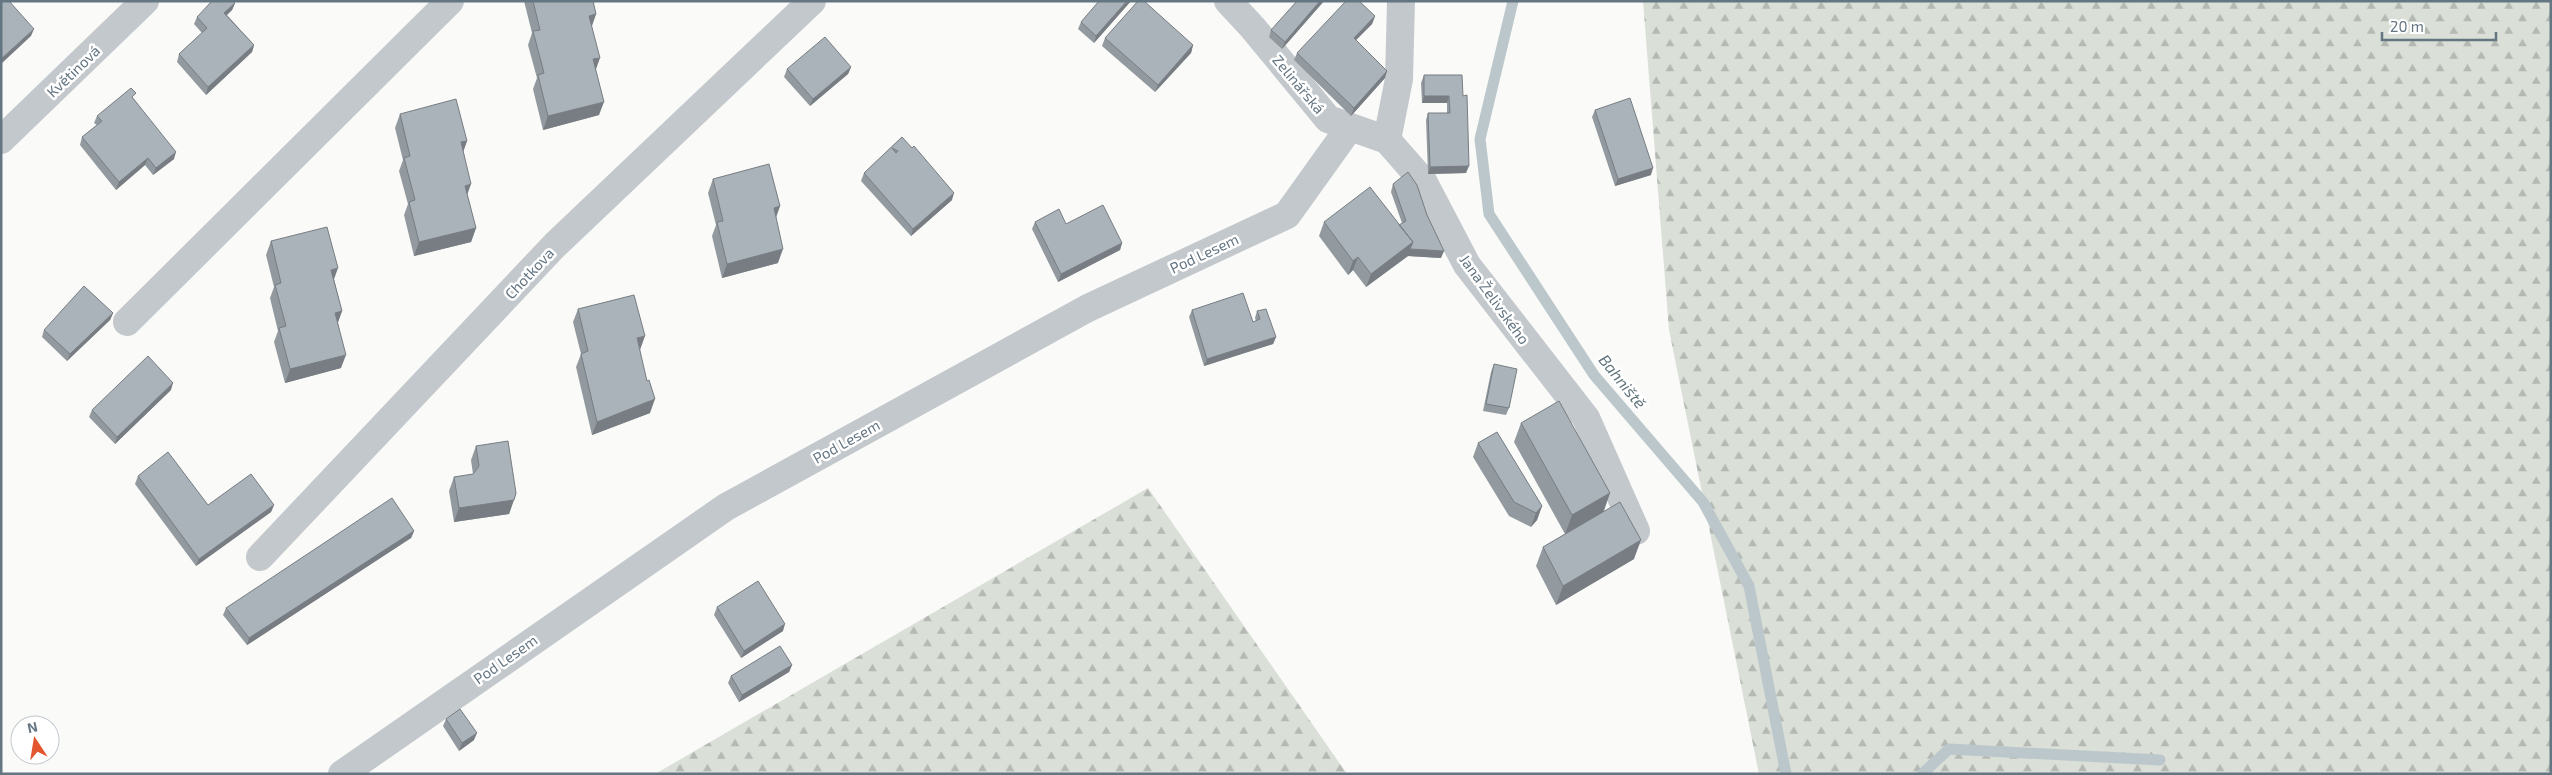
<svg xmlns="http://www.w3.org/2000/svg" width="2552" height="775" font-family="'Exo 2',sans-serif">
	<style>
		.forest { fill: url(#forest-firs) }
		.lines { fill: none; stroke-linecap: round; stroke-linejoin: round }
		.stream { stroke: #bbc7cb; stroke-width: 11 }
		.minor { stroke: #c3c8cc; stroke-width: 28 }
		.wall { fill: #929a9f }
		.shaded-wall { fill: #777d82 }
		.building { fill: #aab3b9; stroke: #777d82; fill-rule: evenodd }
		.labels { text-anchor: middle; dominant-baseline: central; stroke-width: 5; stroke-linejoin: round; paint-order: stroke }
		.street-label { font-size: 15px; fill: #657683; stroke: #fff }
		.water-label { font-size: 16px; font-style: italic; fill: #60757c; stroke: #fff }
	</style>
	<defs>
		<pattern id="forest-firs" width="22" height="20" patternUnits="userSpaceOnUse" patternTransform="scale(1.25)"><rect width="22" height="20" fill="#dadfd7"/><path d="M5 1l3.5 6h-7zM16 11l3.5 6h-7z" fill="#b4b9b4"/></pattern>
	</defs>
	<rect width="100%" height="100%" fill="#fafaf8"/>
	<path class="forest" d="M1643 1H2551V774H1759L1669 330Z
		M1148 488 1347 774H655Z"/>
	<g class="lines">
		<path class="stream" d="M1513 1 1480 139 1489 214 1594 375 1703 502 1749 586 1786 774
			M1922 774 1949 749 2160 760"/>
		<path class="minor" d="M1228 1 1253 28 1328 119 1387 140 1423 181 1467 265 1586 418 1636 531
			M1 140 145 1
			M1387 140 1399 79 1401 1
			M127 322 450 1
			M260 557 555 245 812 1
			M342 774 726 507 1088 308 1287 215 1350 127"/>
	</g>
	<path class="wall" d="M524 1H593L596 14 592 26 599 115 543 130 533 89 537 78 528 45 532 33Z
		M1131 1 1094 43 1078 29 1081 22Z
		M1324 1 1282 49 1269 37 1271 30Z
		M235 3 232 10 227 15 254 45 252 52 206 95 177 62 179 54 202 33 194 24 197 17Z
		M1375 16 1372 24 1356 40 1385 78 1351 116 1294 60 1297 53Z
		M1105 38 1193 45 1191 53 1155 92 1102 46Z
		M851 67 848 74 810 106 784 77 787 69Z
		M1424 75 1463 96 1466 173 1428 174 1426 120 1428 113H1447V103H1422L1421 83Z
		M134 99 174 159 153 175 145 165 116 190 80 145 82 137 97 125 94 123 97 116Z
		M1595 110 1651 175 1615 186 1592 117Z
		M400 114 467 141 463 152 467 196 476 228 471 242 414 256 404 215 408 204 399 171 403 160 395 128Z
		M902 137 952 200 911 236 861 181 864 173Z
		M713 179 780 206 776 218 778 263 722 278 712 236 716 225 708 193Z
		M1393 184 1441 258 1408 256 1366 287 1353 270 1348 275 1319 236 1324 222 1399 225 1402 223 1391 192Z
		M1035 222 1066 224 1122 243 1120 250 1058 282 1032 229Z
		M271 241 334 279 342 311 338 322 341 368 285 383 274 342 278 331 270 298 274 287 266 255Z
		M578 309 640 350 650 413 592 435 576 367 581 354 573 322Z
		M1192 310 1253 322 1256 321 1255 318 1257 311 1276 337 1273 344 1204 366 1189 317Z
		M113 313 110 320 67 361 42 337 44 330Z
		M1494 364 1509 408 1506 415 1483 411 1491 372Z
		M171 390 115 444 89 417 92 410Z
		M1521 423 1610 493 1604 511 1634 559 1556 605 1536 566 1543 547 1585 522 1565 534 1514 442Z
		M1478 443 1542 506 1537 520 1531 527 1509 516 1473 457Z
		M476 446 516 493 509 514 454 522 449 491 454 477 473 474 471 460Z
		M138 476 208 505H274L271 512 196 566 135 484Z
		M414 531 411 538 247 645 223 615 226 608Z
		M717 607 783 631 741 658 714 615Z
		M792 665 789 672 739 702 728 683 731 676Z
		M446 719 474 740 459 751 443 726Z"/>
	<path class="shaded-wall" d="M1127 1H1131L1094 43 1096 36Z
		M1320 1H1324L1282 49 1285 42Z
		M235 3 232 10 221 20 224 13Z
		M596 14 591 28 589 16Z
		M1375 16 1372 24 1351 45 1354 38Z
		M34 29 31 36 1 64V59Z
		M254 45 252 52 206 95 208 87Z
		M1193 45 1191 53 1155 92 1158 85Z
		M600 58 595 72 593 59Z
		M851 67 848 74 810 106 813 99Z
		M1387 71 1385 78 1351 116 1354 108Z
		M1424 96H1449L1447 103H1422Z
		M604 102 599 115 543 130 548 116Z
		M467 141 462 155 461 142Z
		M176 152 174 159 153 175 156 168Z
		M148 158 145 165 116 190 119 182Z
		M1469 166 1466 173 1428 174 1430 167Z
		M1653 168 1651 175 1615 186 1618 179Z
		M471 184 466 198 465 186Z
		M954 193 952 200 911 236 913 229Z
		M780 206 775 219 774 208Z
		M476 228 471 242 414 256 419 242Z
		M1413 242 1408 256 1366 287 1371 274Z
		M1122 243 1120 250 1058 282 1061 274Z
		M783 249 778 263 722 278 727 264Z
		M1410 249 1444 251 1441 258 1408 256Z
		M1358 257 1353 270 1348 275 1353 261Z
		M338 268 333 282 331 270Z
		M342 311 337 325 335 313Z
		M113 313 110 320 67 361 70 354Z
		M645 336 640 350 637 338Z
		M1276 337 1273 344 1204 366 1207 359Z
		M346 355 341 368 285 383 290 369Z
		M173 383 171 390 115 444 117 437Z
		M655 399 650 413 592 435 597 422Z
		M1610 493 1603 512 1565 534 1572 515Z
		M514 500 509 514 454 522 459 508Z
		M274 505 271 512 196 566 199 559Z
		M1542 506 1537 520 1531 527 1536 513Z
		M414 531 411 538 247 645 249 638Z
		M1641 540 1634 559 1556 605 1563 586Z
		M785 624 783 631 741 658 744 651Z
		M792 665 789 672 739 702 742 695Z
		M477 733 474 740 459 751 462 743Z"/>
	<path class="building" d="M1 1H9L34 29 1 59Z
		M212 1H233L235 3 224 13 254 45 208 87 179 54 207 28 197 17Z
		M533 1H593L596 14 589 16 600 58 593 59 604 102 548 116 538 75 544 73 533 31 540 30Z
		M1099 1H1127L1096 36 1081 22Z
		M1138 1H1144L1193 45 1158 85 1105 38Z
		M1297 1H1320L1285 42 1271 30Z
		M1346 1H1359L1375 16 1354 38 1387 71 1354 108 1297 53Z
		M825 37 851 67 813 99 787 69Z
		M1424 75H1462L1463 96 1467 95 1469 166 1430 167 1428 113H1450L1449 96H1424Z
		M131 88 136 93 132 97 176 152 156 168 148 158 119 182 82 137 102 121 97 116Z
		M1630 98 1653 168 1618 179 1595 110Z
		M456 99 467 141 461 142 471 184 465 186 476 228 419 242 409 202 415 200 404 158 410 156 400 114Z
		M902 137 912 148 914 146 954 193 913 229 864 173ZM892 148 898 151 896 153Z
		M769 164 780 206 774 208 783 249 727 264 717 222 723 221 713 179Z
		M1408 172 1417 185 1427 215 1444 251 1410 249 1413 242 1399 225 1406 221 1393 184Z
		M1370 187 1413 242 1371 274 1358 257 1353 261 1324 222Z
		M1103 205 1122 243 1061 274 1035 222 1059 209 1066 224Z
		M327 227 338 268 331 270 342 311 335 313 346 355 290 369 279 328 286 326 275 285 281 283 271 241Z
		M84 286 113 313 70 354 44 330Z
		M1243 293 1253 322 1260 319 1257 311 1266 309 1276 337 1207 359 1192 310Z
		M634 295 645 336 637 338 647 381 649 380 655 399 597 422 581 354 588 351 578 309Z
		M148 356 173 383 117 437 92 410Z
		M1494 364 1517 369 1509 408 1486 404Z
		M1559 401 1610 493 1572 515 1521 423Z
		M1497 432 1542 506 1536 513 1514 502 1478 443Z
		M508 441 516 493 514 500 459 508 454 477 473 474 479 466 476 446Z
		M168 452 208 505 251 474 274 505 199 559 138 476Z
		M392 498 414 531 249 638 226 608Z
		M1620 502 1641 540 1563 586 1543 547Z
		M758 581 785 624 744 651 717 607Z
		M780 646 792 665 742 695 731 676Z
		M460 709 477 733 462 743 446 719Z"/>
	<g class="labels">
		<g class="street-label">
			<text transform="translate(73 71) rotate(-44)">Květinová</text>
			<text transform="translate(1299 84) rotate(50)">Zelinářská</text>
			<text transform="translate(1204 253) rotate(-25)">Pod Lesem</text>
			<text transform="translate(529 273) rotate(-47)">Chotkova</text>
			<text transform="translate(1495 299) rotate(54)">Jana Želivského</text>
			<text transform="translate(846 441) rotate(-29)">Pod Lesem</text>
			<text transform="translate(505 659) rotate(-35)">Pod Lesem</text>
		</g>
		<g class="water-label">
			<text transform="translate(1623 381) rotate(51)">Bahniště</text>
		</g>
	</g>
	<rect width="2552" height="775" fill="none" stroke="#657683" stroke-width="5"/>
	<g transform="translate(35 740) rotate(348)"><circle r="24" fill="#ffffff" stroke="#c1c8cd"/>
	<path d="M0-4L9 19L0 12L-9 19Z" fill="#e4572e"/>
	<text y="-8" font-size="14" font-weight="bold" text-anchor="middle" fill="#657683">N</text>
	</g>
	<path d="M2382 32v8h114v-8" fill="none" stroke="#657683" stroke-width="2.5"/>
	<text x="2390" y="32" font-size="15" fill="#657683" stroke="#ffffff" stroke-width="4" paint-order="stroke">20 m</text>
</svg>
